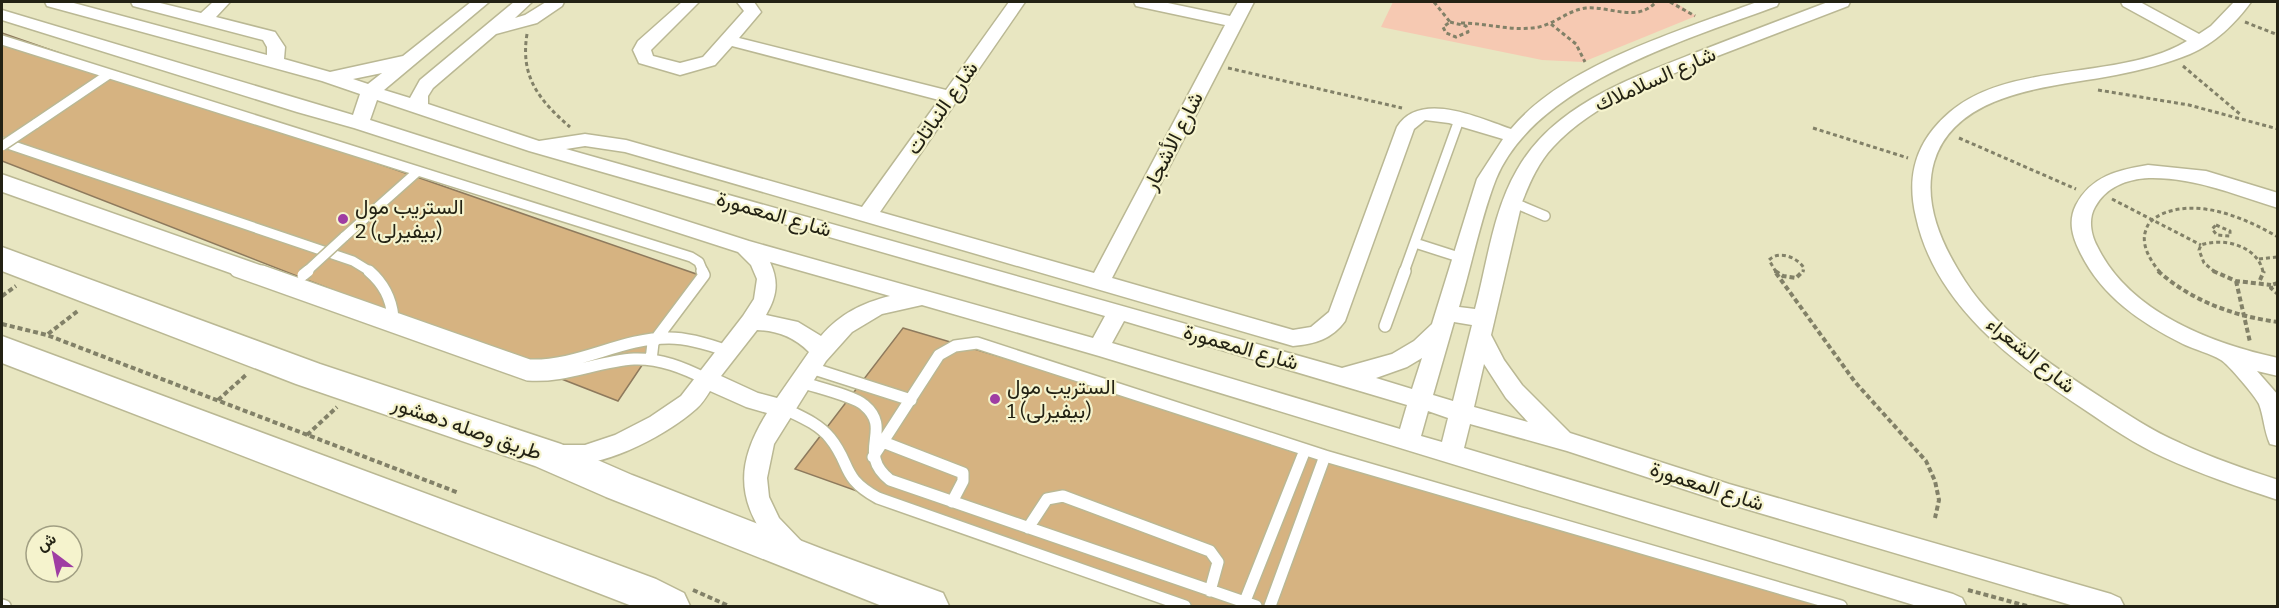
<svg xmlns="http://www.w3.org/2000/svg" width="2279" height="608" font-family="Bitter,Vazirmatn,serif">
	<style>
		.green { fill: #f6c9b2 }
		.building { fill: #d6b381; stroke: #8e7a5d; stroke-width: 1.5 }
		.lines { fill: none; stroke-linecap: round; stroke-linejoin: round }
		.service-far1-casing { stroke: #bab894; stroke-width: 12 }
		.service-casing { stroke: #bab894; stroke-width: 14 }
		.minor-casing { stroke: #bab894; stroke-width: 3 }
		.primary-casing { stroke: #bab894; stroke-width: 3 }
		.path-far1 { stroke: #828168; stroke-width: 3; stroke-dasharray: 4 3; stroke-linecap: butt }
		.path { stroke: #828168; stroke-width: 4; stroke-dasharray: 5 3; stroke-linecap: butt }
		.service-far1 { stroke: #fff; stroke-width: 9 }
		.service { stroke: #fff; stroke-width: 11 }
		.minor { fill: #fff; fill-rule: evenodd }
		.primary { fill: #fff; fill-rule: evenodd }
		.service-bridge-far1-casing { stroke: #bab894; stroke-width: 12; stroke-linecap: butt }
		.service-bridge-casing { stroke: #bab894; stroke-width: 14; stroke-linecap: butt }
		.service-bridge-far1 { stroke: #fff; stroke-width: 9 }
		.service-bridge { stroke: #fff; stroke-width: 11 }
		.poi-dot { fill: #9f3da3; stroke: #f5f3cd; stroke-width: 2 }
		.labels { text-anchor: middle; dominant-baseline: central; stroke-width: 4.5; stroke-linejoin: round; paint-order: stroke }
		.street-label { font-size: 21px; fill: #232214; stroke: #f5f3cd }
		.poi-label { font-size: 21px; fill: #232214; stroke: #f5f3cd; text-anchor: start }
	</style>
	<rect width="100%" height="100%" fill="#e8e6c1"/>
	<path class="green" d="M1393 2H1675L1696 16 1583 62 1542 60 1381 27Z"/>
	<path class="building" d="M2 33 702 276 618 401 2 161Z
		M903 328 1841 606H1180L795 469Z"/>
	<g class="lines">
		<g class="service-far1-casing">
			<path id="service-far1" d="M2 40 691 257 699 262 703 272
				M35 124 109 74
				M2 142 353 261 371 272
				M2 179 266 272
				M2 187 241 272
				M1512 202 1545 216
				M344 237 417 172
				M1415 243 1465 259
				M1404 272 1459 120"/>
		</g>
		<g class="service-casing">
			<path id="service" d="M236 271 528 375C565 378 598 361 634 359 660 358 684 368 706 379
				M262 271 529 365C579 367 620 338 669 338 689 338 708 344 727 351
				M369 271C384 284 391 298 393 317L389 321
				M1385 326 1405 271
				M651 360 653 343 704 275 702 271
				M811 368 911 400
				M801 382C815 387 854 396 864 405 894 430 855 452 890 480L1256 606
				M783 408C799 416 818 423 830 438 852 465 840 477 878 498L1185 606
				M883 442 963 473V481L952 502
				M873 457 939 355 955 346 977 343 1325 456 1841 606
				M1028 528 1047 499 1063 496 1210 551 1218 562 1210 591
				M2 605 5 606
				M1243 606 1305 450
				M1270 606 1325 456"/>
		</g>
		<g class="minor-casing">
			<path id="minor" d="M45 2H70L267 55V47L263 40 133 6 131 2H156L201 13 213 2H230L216 17 275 32 285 47 284 59 330 72 403 56 471 2H489L384 90 410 98 420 80 514 2H532L515 18 525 15 546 2H564L562 6 537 23 496 34 433 88 428 96V104L539 141 585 134 626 140 862 207 939 100 732 46 715 65 680 75 639 63 633 50 638 41 682 2H699L651 50 653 56 680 63 703 57 744 11 737 2H754L761 12 739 38 946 90 1009 2H1025L880 212 1094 273 1225 25 1136 6 1134 2H1163L1230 16 1238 2H1254L1112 278 1293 330 1311 327 1329 312 1397 127C1420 90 1479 118 1511 129 1565 64 1680 31 1757 2H1779L1777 6C1688 39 1535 84 1496 179 1481 217 1471 267 1459 307L1475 309C1487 264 1493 211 1517 170 1554 104 1634 77 1700 51 1743 34 1786 18 1828 2H1850L1848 6C1801 24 1754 42 1707 60 1653 82 1594 103 1553 147 1538 163 1530 182 1522 202L1491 335 1504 360 1522 385 1570 433 1729 484 2111 594 2120 598 2124 606H2074L1729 504 1567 451 1470 424 1464 448 1953 594 1962 598 1966 606H1917L1099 356 922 305 882 314 852 332 826 361 774 444 767 478 769 497 779 518 803 543 806 551 803 559 794 562C779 556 769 544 761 531 734 489 742 453 767 413L746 407 710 391C706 397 702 404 696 409 665 437 590 476 549 462L545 455 549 448 557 445H585L615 435 650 417 681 396 743 316 754 299 757 279 751 265 738 252 354 128 297 112 2 20V10L353 115 360 94 322 81 47 6ZM382 73 368 84 353 79ZM377 100 529 151 1105 316 1093 338 749 241 370 120ZM1425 120 1449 123 1503 139 1477 179 1432 324 1414 341 1392 354 1342 368 566 149 585 146 625 152 1293 346C1315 344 1332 339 1345 321L1414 129ZM770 262 890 296C862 303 840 314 821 336L798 322 766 315C777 296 779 282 770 262ZM1124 321 1407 405 1400 429 1112 343ZM1454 322 1472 325 1453 401 1433 395ZM757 330C778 331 794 337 809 352L777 398 758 393 721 376ZM1422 358 1412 389 1376 378 1407 367ZM1484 364 1506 398 1528 422 1474 407ZM1428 411 1448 418 1442 442 1421 436Z
				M2121 2H2140L2199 34 2211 26 2234 2H2251C2236 23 2214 44 2190 54 2166 64 2141 70 2116 75 2055 87 1956 90 1934 162 1922 204 1943 247 1965 281 1997 331 2053 366 2102 398 2127 414 2152 431 2180 443 2212 458 2245 469 2278 480V500C2239 487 2200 474 2163 457 2135 444 2110 427 2085 410 2014 363 1935 305 1916 217 1906 175 1916 141 1950 112 2011 60 2121 81 2187 41L2123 6Z
				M2148 165 2206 171 2278 193V208C2235 195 2195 177 2149 178 2127 179 2106 187 2095 207 2088 219 2091 235 2097 246 2129 312 2210 343 2278 358V376L2257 371 2278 395V446L2270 444C2264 431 2264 417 2259 404 2255 396 2228 364 2221 360 2210 353 2195 350 2183 344 2141 323 2101 296 2080 252 2072 236 2068 221 2076 205 2091 176 2118 170 2148 165Z"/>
		</g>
		<g class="primary-casing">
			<path id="primary" d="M2 247 320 364 561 444 632 475 825 550 943 593 949 606H882L606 497 535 466 296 384 2 271Z
				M2 336 656 579 684 593 690 606H632L2 363Z"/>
		</g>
		<path class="path-far1" d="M1434 2 1450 22
			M1670 2 1695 16
			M1450 22 1466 26 1468 32 1456 37 1446 33 1443 27Z
			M2245 22 2278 35
			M1461 23C1488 23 1512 32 1539 27 1556 23 1569 10 1586 8 1611 6 1636 23 1656 2
			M1551 24 1576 44 1585 62
			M527 34C520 77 539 100 570 127
			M2183 66 2241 115
			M1228 68 1402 108
			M2098 90 2189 105 2278 129
			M1813 128 1908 158
			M1959 138 2076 189
			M2112 199 2201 245
			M2216 225 2230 231V236L2217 235 2212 229Z
			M2259 259 2278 257
			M1776 272 1769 260C1779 250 1797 257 1804 268L1803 272
			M2160 272C2151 262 2140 244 2146 230 2148 222 2154 218 2162 214 2199 198 2245 218 2278 237
			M2215 272 2204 263 2199 250 2201 245C2224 237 2258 246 2263 272"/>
		<path class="path" d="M1775 271 1783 276 1796 278 1803 271
			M2158 271C2192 301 2233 316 2278 322
			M2213 271 2236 281 2271 285
			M1776 273 1855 382 1926 461 1935 481 1939 500 1935 518
			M2260 280 2264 271
			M2236 281 2250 342
			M2278 283 2271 285V288L2278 294
			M2 296 16 286
			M2 324 47 335 459 493
			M48 334 79 310
			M218 400 247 374
			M307 435 337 407
			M693 590 729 606
			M1968 590 2027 606"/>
		<use href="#service-far1" class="service-far1"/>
		<use href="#service" class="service"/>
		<use href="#minor" class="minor"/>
		<use href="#primary" class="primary"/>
		<g class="service-bridge-far1-casing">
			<path id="service-bridge-far1" d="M2 146 35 124
				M306 272 344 237"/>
		</g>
		<g class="service-bridge-casing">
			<path id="service-bridge" d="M303 275 308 271"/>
		</g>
		<use href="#service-bridge-far1" class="service-bridge-far1"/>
		<use href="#service-bridge" class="service-bridge"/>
	</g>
	<g class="poi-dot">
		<circle cx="343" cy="219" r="6"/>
		<circle cx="995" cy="399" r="6"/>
	</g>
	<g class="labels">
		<g class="street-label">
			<text transform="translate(1655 79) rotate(-24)">شارع السلاملاك</text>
			<text transform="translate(942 108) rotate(-55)">شارع النباتات</text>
			<text transform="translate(1173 141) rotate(-63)">شارع الأشجار</text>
			<text transform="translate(774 214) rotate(16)">شارع المعمورة</text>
			<text transform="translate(1241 347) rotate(16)">شارع المعمورة</text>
			<text transform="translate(2031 355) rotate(39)">شارع الشعراء</text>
			<text transform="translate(467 428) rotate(19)">طريق وصله دهشور</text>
			<text transform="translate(1707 486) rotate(18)">شارع المعمورة</text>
		</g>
		<g class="poi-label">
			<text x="355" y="207">الستريب مول<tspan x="355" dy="24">2 (بيفيرلى)</tspan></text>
			<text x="1007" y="387">الستريب مول<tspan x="1007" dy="24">1 (بيفيرلى)</tspan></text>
		</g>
	</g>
	<rect width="2279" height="608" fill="none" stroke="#232214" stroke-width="6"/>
	<g transform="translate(54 554) rotate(328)"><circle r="28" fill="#f5f3cd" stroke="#a19f83" stroke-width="1.5"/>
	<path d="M0-4.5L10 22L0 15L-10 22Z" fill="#9f3da3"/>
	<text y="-9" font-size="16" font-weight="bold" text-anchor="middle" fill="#232214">ش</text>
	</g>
</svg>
